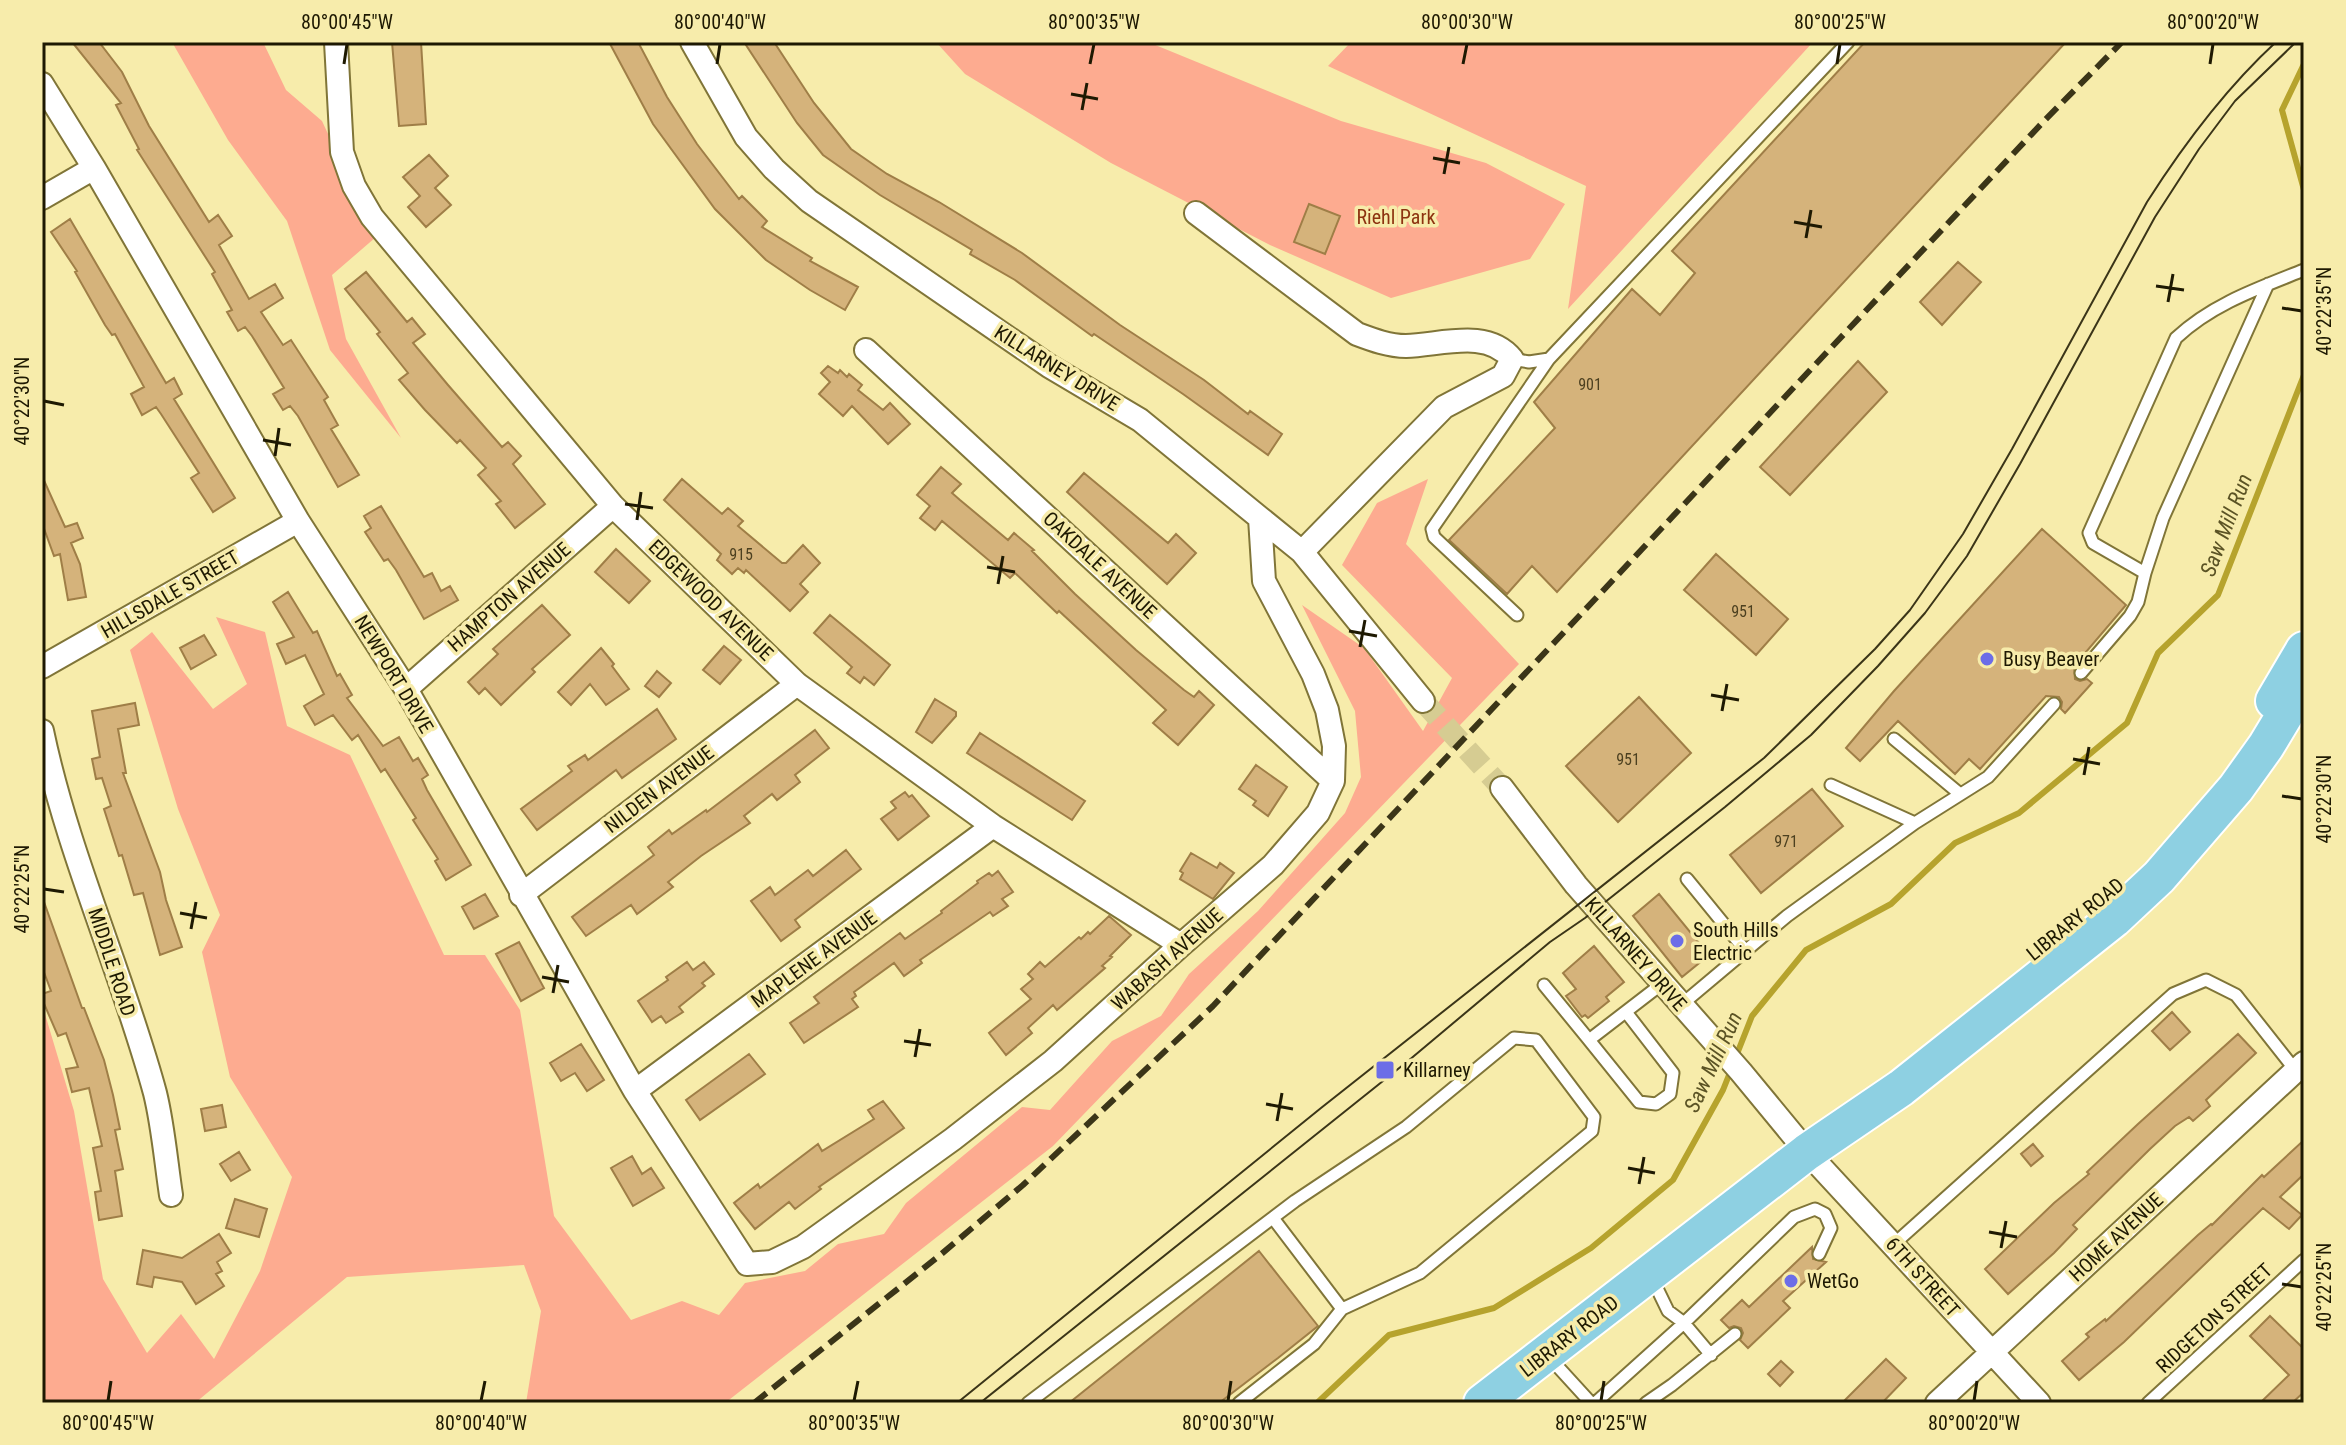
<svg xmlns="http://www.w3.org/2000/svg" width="2346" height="1445" font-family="'Roboto Condensed',sans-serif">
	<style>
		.green { fill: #fdab90 }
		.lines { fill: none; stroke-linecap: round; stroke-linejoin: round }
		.stream { stroke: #b6a32d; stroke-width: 6 }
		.building { fill: #d5b37b; stroke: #9f7e47; stroke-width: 2 }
		.street-tunnel { stroke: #d6cc92; stroke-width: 22; stroke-dasharray: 22 11; stroke-linecap: butt }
		.lane-casing { stroke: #807538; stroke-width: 15 }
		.street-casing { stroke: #807538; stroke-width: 26 }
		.primary-casing { stroke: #fff; stroke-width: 40 }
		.lane { stroke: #fff; stroke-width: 11 }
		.street { stroke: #fff; stroke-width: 22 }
		.primary { stroke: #8ed0e2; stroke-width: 36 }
		.tram { stroke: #3b3518; stroke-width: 2 }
		.rail { stroke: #3b3518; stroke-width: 6; stroke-dasharray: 16 8; stroke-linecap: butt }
		.ticks { fill: none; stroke: #1e1902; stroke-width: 3 }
		.poi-dot { fill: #6c6de7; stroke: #f7ecab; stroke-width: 3 }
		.labels { text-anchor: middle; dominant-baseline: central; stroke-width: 7; stroke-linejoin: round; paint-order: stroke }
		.number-label { font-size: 16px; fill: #4c4020 }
		.park-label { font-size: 20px; fill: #8d3310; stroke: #f7ecab }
		.street-label { font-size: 20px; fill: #1e1902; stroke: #f7ecab }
		.poi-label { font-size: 20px; fill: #1e1902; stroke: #f7ecab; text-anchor: start }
		.water-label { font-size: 22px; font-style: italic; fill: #5b5325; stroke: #f7ecab }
		.neatline { fill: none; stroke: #1e1902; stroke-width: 3 }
		.ticks-label { font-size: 20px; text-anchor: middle; fill: #1e1902 }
	</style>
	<rect width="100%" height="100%" fill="#f7ecab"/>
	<path class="green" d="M172 42H263L286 90 322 121 376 237 332 275 346 339 401 438 330 350 287 221 228 140Z
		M936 42H1148L1341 121 1486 163 1565 204 1530 259 1391 298 1270 245 1111 163 965 74Z
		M1351 42H1813L1568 309 1586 186 1328 66Z
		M1428 479 1406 544 1519 664 1053 1146 725 1403H526L541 1311 524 1265 347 1277 195 1403H42V1004L74 1111 103 1279 147 1353 181 1314 214 1359 260 1271 292 1177 230 1077 202 952 220 915 178 809 130 650 152 632 213 709 247 684 216 617 265 632 287 726 350 755 444 955H485L520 1010 554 1216 631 1320 682 1301 719 1315 745 1283 805 1271 838 1244 884 1234 906 1203 1022 1107 1050 1110 1112 1041 1161 1016 1189 974 1258 911 1345 813 1361 777 1355 711 1302 605 1364 648 1423 731 1452 678 1342 565 1377 503Z"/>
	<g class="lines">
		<path class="stream" d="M2304 64 2282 110 2304 190
			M1735 1059 1752 1016 1806 950 1891 904 1955 843 2019 813 2127 723 2158 653 2218 595 2304 375
			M1317 1403 1389 1335 1494 1308 1591 1248 1673 1180 1723 1090 1731 1070"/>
	</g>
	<path class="building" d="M72 42H99L122 72 149 126 209 222 218 215 232 236 219 245 249 299 275 284 283 298 261 312 283 345 291 340 328 397 324 400 338 425 331 429 359 475 338 487 298 416 290 406 283 410 273 394 284 388 252 336 245 327 238 331 227 312 232 310 212 274 215 272 137 150 139 149 116 105 121 103Z
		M392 42H421L426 124 399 126Z
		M609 42H638L667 97 697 144 739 199 742 196 767 221 762 227 812 258 810 261 858 287 845 310 810 290 766 260 715 209 653 124Z
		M744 42H774L814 103 851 149 887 174 939 202 1022 253 1120 325 1204 380 1248 414 1250 411 1282 434 1268 455 1183 394 1094 334 1092 336 1015 280 970 254 972 250 880 195 823 155 797 123Z
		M1865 42H2066L1557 592 1532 566 1507 594 1449 540 1555 428 1534 402 1632 289 1660 315 1695 273 1672 251Z
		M429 155 448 176 435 188 451 205 426 227 408 207 420 196 403 177Z
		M1309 204 1340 216 1325 254 1294 242Z
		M70 219 166 383 174 378 182 394 174 399 235 498 213 512 191 478 199 473 161 414 156 407 142 415 131 394 144 387 115 334 112 335 105 325 75 272 77 271 51 232Z
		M1958 262 1981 282 1942 325 1920 302Z
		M366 272 407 322 412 318 425 334 413 343 448 385 502 447 508 442 521 456 513 464 545 504 515 528 496 504 501 501 478 475 486 468 460 440 457 443 425 410 399 380 408 373 377 334 380 332 345 289Z
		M1858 361 1887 392 1790 495 1760 467Z
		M828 366 838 373 840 370 847 377 849 374 862 385 858 390 883 410 890 403 910 424 888 444 852 406 843 416 819 394 830 382 821 373Z
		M941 467 961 484 952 493 960 500 1008 540 1014 533 1034 550 1032 551 1075 594 1136 650 1184 690 1194 697 1199 691 1214 705 1178 745 1153 723 1166 710 1059 611 1057 613 1015 573 1010 578 942 521 935 530 920 518 930 506 917 495Z
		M1084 473 1168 543 1176 534 1196 553 1167 584 1067 492Z
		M42 476 65 527 77 523 83 538 71 543 80 564 86 597 68 600 60 554 54 556 42 523Z
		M682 479 722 514 728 508 743 521 738 526 782 563H786L803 545 820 563 800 584 808 592 790 611 746 570 744 573 738 568 732 574 717 560 721 554 664 500Z
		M381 506 424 577 432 573 441 591 450 586 458 600 424 619 396 570 388 559 384 561 365 532 371 528 364 516Z
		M2042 529 2126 605 2074 666 2075 679 2080 681 2087 679 2092 683 2065 713 2061 709 2062 702 2059 697 2046 696 1980 769 1969 759 1955 774 1898 721 1860 761 1846 748 1894 691Z
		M616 549 650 581 629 603 595 572Z
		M1716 554 1788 619 1756 655 1684 590Z
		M288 592 313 633 317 631 337 676 340 674 352 695 347 698 383 746 399 737 413 761 418 758 428 775 422 779 427 790 471 865 446 880 435 861 438 859 413 820 416 818 385 769 381 772 358 735 352 740 333 715 315 725 304 706 324 694 305 655 286 664 277 644 294 637 273 602Z
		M542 605 570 635 532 669 535 672 501 705 485 688 479 694 468 682 498 654 493 649Z
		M830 615 890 665 874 685 864 677 860 683 847 673 852 667 814 633Z
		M204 635 216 655 191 669 180 648Z
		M724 646 741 660 720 684 703 670Z
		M601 648 614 664 612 666 629 689 606 705 590 684 571 705 558 692Z
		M657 671 671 683 659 697 645 686Z
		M1639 697 1691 753 1618 822 1566 766Z
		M935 699 956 712V716L932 743 916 732Z
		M135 703 139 725 118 729 126 773H123L160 872 166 900 182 947 160 955 143 893 134 895 122 855 119 856 104 809 111 806 102 778 96 779 92 759 100 757 92 711Z
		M657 709 676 739 622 778 616 770 537 830 521 809 572 771 568 766 585 755 588 760Z
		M815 730 829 748 795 775 800 782 777 800 772 794 744 816 750 823 701 856 668 882 673 887 637 914 631 905 586 936 572 917 654 855 648 847 669 830 672 834 706 810 707 812Z
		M980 733 1085 801 1072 820 967 753Z
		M1256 765 1287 787 1268 816 1253 805 1256 801 1239 789Z
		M1812 789 1843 826 1761 893 1730 855Z
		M905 792 909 797 912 795 929 816 898 840 881 819 896 808 891 802Z
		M846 850 861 869 795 920 800 927 781 941 751 901 770 887 775 895 808 870 813 876Z
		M1191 853 1217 868 1220 863 1234 873 1213 899 1180 879 1183 873 1180 871Z
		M998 871 1013 892 1002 899 1008 906 993 916 990 912 920 960 922 963 904 976 894 963 854 992 856 996 852 999 858 1007 804 1043 790 1023 819 1003 814 997 900 933 905 939 942 913 941 911 978 883 977 881 989 873 992 876Z
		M485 894 498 916 474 929 462 907Z
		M1659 894 1709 955 1682 977 1633 916Z
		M42 902H44L82 1008H84L104 1060 113 1095 120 1129 115 1130 123 1169 115 1171 122 1216 99 1220 95 1192 101 1191 93 1148 102 1146 89 1088 72 1092 66 1069 78 1067 66 1033 58 1036 42 999V994L51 991 42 967Z
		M1109 916 1131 935 1110 956 1112 957 1102 966 1105 968 1057 1010 1053 1005 1028 1028 1032 1033 1006 1055 989 1033 1031 999 1021 989 1033 979 1028 974 1040 962 1045 967 1079 937 1081 939 1088 932 1090 934Z
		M519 942 544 988 521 1001 496 954Z
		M1594 946 1624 982 1606 997 1609 1001 1588 1018 1585 1015 1582 1017 1566 996 1576 989 1563 973Z
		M687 962 693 970 704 962 714 974 702 983 705 986 679 1007 683 1012 666 1023 661 1016 652 1022 638 1001 668 980 666 977Z
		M2172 1012 2190 1032 2170 1050 2152 1031Z
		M2238 1034 2256 1053 2206 1100 2210 1106 2193 1121 2189 1117 2175 1126 2150 1149 2073 1225 2077 1229 2054 1253 2008 1294 1985 1269 2054 1203 2089 1174 2087 1172 2138 1124Z
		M581 1044 604 1080 587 1091 575 1073 561 1081 550 1063Z
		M749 1054 765 1074 700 1120 686 1100Z
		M883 1101 904 1128 819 1187 821 1189 795 1209 789 1202 755 1229 734 1203 758 1184 760 1188 818 1144 822 1151 874 1119 868 1110Z
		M222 1105 226 1127 205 1131 201 1109Z
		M2304 1140V1174L2280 1197 2302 1215 2289 1229 2263 1208 2124 1342 2079 1380 2062 1361 2089 1337 2086 1334 2105 1319 2106 1321 2198 1235 2211 1224 2212 1225 2262 1175 2264 1177Z
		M2033 1144 2043 1156 2031 1166 2021 1154Z
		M239 1152 250 1170 231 1181 220 1164Z
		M632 1156 642 1174 651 1168 664 1188 633 1206 611 1168Z
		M235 1199 267 1209 259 1237 226 1228Z
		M219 1234 231 1253 217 1262 222 1271 216 1274 224 1286 196 1304 182 1282 154 1277 152 1287 137 1284 143 1250 182 1258Z
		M1812 1247 1813 1259 1826 1262 1783 1301 1790 1308 1748 1348 1740 1340 1743 1333 1741 1328 1734 1326 1729 1328 1721 1320 1742 1300 1749 1307Z
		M1259 1251 1318 1326 1278 1358 1219 1403H1069Z
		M2270 1316 2304 1349V1392L2292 1403H2260L2289 1375 2250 1336Z
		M1886 1359 1906 1378 1882 1403H1842Z
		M1781 1361 1793 1372 1780 1386 1768 1374Z"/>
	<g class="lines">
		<path class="street-tunnel" d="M1423 701 1502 788"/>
		<g class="lane-casing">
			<path id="lane" d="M2268 284 2163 518 2145 573 2093 543 2089 533 2176 338C2212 304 2259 288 2304 270
				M1512 359 1529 362 1549 359 1848 42
				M1517 615 1434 537 1432 529 1549 359
				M2081 673 2130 616 2138 602 2145 573
				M1894 739 1960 794
				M1831 785 1915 823
				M1687 879 1745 950
				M1544 985 1589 1040
				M1681 1005 1787 916 1915 823 1988 777 2054 704
				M1626 1012 1673 1073 1670 1094 1656 1104 1639 1102 1589 1040 1663 983
				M1273 1218 1342 1309
				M1894 1244 2173 994 2206 980 2236 995 2296 1071
				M1652 1278 1668 1311 1684 1323 1711 1355
				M1549 1357 1591 1403
				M1028 1403 1295 1201 1406 1127 1514 1038 1536 1040 1594 1117 1592 1131 1420 1273 1342 1309 1314 1344 1239 1403
				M1595 1403 1684 1323 1794 1217 1815 1209 1825 1214 1831 1228 1819 1254
				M1646 1403 1672 1385 1735 1334
				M2148 1403 2304 1260"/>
		</g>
		<g class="street-casing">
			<path id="street" d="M336 42 342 152 354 186 372 217 613 506 797 684 993 826 1181 945
				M692 42 746 137 774 169 809 201 1049 366 1140 420 1260 518 1302 552 1423 701
				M42 84 94 168 298 521 406 689 635 1091 747 1264 772 1262 803 1247 953 1139 1053 1061 1181 945 1273 865 1318 813 1333 781 1334 746 1327 710 1313 674 1264 581 1260 518
				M42 198 94 168
				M1196 213 1357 334C1373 340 1389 346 1406 346 1441 345 1487 328 1512 359L1503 376 1444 407 1302 552
				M866 350 1333 781
				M42 667 298 521
				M406 689 613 506
				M42 731C68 855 122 971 155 1093 163 1125 166 1162 171 1195
				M1502 788 1576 885 1741 1072 1807 1152 2039 1403
				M521 895 797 684
				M635 1091 993 826
				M1937 1403 2304 1063"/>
		</g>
		<g class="primary-casing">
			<path id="primary" d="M2274 701 2304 650
				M1482 1403 1807 1152 1901 1088 2114 919 2159 877 2236 788 2266 746 2304 683"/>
		</g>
		<use href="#lane" class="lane"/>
		<use href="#street" class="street"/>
		<use href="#primary" class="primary"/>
		<path class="tram" d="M957 1403 1321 1108 1764 758 1875 649 1910 610 1963 534 2012 449 2147 202C2184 144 2225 89 2276 42
			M980 1403 1408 1061 1550 942 1585 918 1725 807 1811 735 1878 666 1925 613 1967 556 2020 464 2155 217 2199 149 2235 101 2296 42"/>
		<path class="rail" d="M754 1403 939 1256 1023 1185 1213 1006 2044 121 2122 42"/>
	</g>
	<path class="ticks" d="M344 64 347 44M717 64 720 44M1090 64 1094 44M1463 64 1467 44M1837 64 1840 44M2210 64 2213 44M1071 94 1098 99M1082 110 1087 83M1433 158 1460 163M1444 174 1449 147M1794 222 1822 227M1806 238 1811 210M2156 286 2184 290M2168 302 2173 274M2282 308 2302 311M44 401 64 405M263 440 291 445M275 456 279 428M625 504 653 508M637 520 641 492M987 567 1015 572M998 584 1003 556M1349 631 1377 636M1360 647 1365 620M1711 695 1739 700M1722 711 1727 684M2073 759 2100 764M2084 775 2089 747M2282 796 2302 799M44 889 64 892M180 913 207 918M191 929 196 902M542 977 569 982M553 993 558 965M904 1041 931 1045M915 1057 920 1029M1266 1104 1293 1109M1277 1121 1282 1093M1628 1168 1655 1173M1639 1184 1644 1157M1989 1232 2017 1237M2001 1248 2006 1221M2282 1284 2302 1287M108 1401 111 1381M481 1401 485 1381M854 1401 858 1381M1228 1401 1231 1381M1601 1401 1604 1381M1974 1401 1977 1381"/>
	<g class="poi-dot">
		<circle cx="1987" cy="659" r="8"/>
		<circle cx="1677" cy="941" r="8"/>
		<rect x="1375" y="1060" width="20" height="20" rx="4"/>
		<circle cx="1791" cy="1281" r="8"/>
	</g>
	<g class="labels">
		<g class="number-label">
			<text x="1590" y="384">901</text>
			<text x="741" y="554">915</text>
			<text x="1743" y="611">951</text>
			<text x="1628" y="759">951</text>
			<text x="1786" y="841">971</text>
		</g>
		<g class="park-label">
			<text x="1396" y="217">Riehl Park</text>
		</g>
		<g class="street-label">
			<text transform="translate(1057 368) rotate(32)">KILLARNEY DRIVE</text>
			<text transform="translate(1100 565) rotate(43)">OAKDALE AVENUE</text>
			<text transform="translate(170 594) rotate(-30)">HILLSDALE STREET</text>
			<text transform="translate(509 597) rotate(-41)">HAMPTON AVENUE</text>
			<text transform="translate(711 600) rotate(44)">EDGEWOOD AVENUE</text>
			<text transform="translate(394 674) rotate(59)">NEWPORT DRIVE</text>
			<text transform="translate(659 789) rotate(-37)">NILDEN AVENUE</text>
			<text transform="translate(2075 919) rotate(-39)">LIBRARY ROAD</text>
			<text transform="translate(1636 954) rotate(49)">KILLARNEY DRIVE</text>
			<text transform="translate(814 959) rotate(-36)">MAPLENE AVENUE</text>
			<text transform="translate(1167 959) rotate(-42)">WABASH AVENUE</text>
			<text transform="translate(112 962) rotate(72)">MIDDLE ROAD</text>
			<text transform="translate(2116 1237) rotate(-43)">HOME AVENUE</text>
			<text transform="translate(1923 1277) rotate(48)">6TH STREET</text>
			<text transform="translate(2214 1318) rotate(-43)">RIDGETON STREET</text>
			<text transform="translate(1569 1336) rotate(-38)">LIBRARY ROAD</text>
		</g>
		<g class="poi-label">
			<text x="2003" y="659">Busy Beaver</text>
			<text x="1693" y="930">South Hills<tspan x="1693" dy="23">Electric</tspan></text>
			<text x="1403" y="1070">Killarney</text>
			<text x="1807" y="1281">WetGo</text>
		</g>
		<g class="water-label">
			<text transform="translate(2226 525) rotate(-69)">Saw Mill Run</text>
			<text transform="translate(1713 1062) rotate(-65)">Saw Mill Run</text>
		</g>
	</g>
	<rect width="2346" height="1445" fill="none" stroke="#f7ecab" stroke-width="88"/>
	<rect x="44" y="44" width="2258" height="1357" class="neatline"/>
	<g class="ticks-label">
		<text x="347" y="29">80°00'45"W</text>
		<text x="720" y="29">80°00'40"W</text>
		<text x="1094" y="29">80°00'35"W</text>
		<text x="1467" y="29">80°00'30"W</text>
		<text x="1840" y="29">80°00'25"W</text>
		<text x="2213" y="29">80°00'20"W</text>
		<text transform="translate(2324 311) rotate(-90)" y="7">40°22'35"N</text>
		<text transform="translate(22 401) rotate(-90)" y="7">40°22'30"N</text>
		<text transform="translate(2324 799) rotate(-90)" y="7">40°22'30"N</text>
		<text transform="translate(22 889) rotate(-90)" y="7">40°22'25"N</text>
		<text transform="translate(2324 1287) rotate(-90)" y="7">40°22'25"N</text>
		<text x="108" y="1430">80°00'45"W</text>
		<text x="481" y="1430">80°00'40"W</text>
		<text x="854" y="1430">80°00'35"W</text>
		<text x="1228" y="1430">80°00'30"W</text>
		<text x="1601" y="1430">80°00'25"W</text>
		<text x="1974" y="1430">80°00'20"W</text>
	</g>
</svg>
